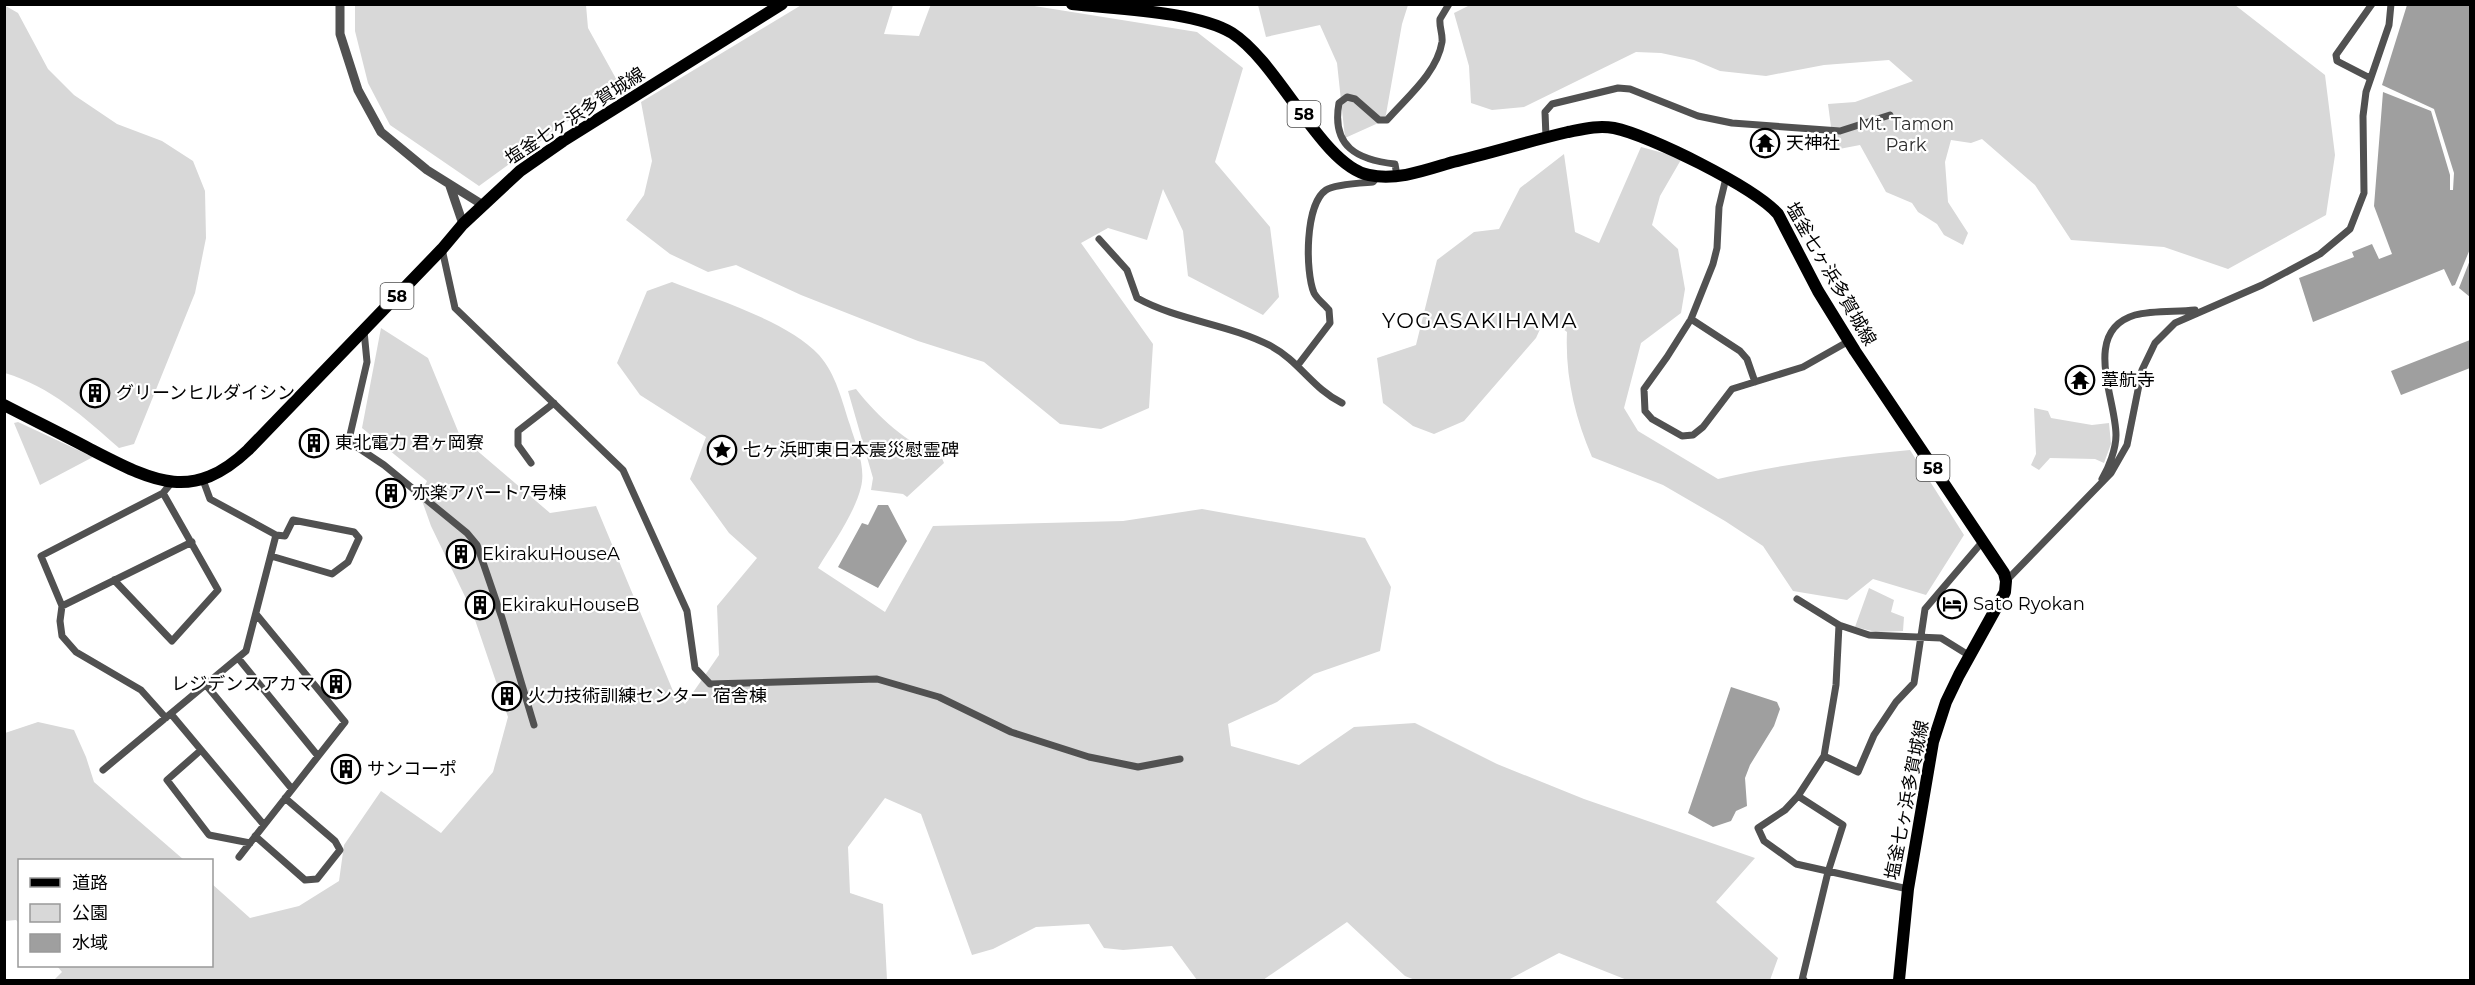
<svg xmlns="http://www.w3.org/2000/svg" width="2475" height="985" font-family="Montserrat,'Noto Sans JP',sans-serif">
	<style>
		.green { fill: #d8d8d8 }
		.water { fill: #9f9f9f }
		.lines { fill: none; stroke-linecap: round; stroke-linejoin: round }
		.minor { stroke: #515151; stroke-width: 7 }
		.tertiary { stroke: #515151; stroke-width: 9 }
		.primary { stroke: #000; stroke-width: 12 }
		.labels { text-anchor: middle; dominant-baseline: central; stroke-width: 4.5; stroke-linejoin: round; paint-order: stroke }
		.shield { fill: #fff; stroke: #4c4c4c; stroke-width: 1.5 }
		.shield-label { font-size: 16px; font-weight: bold; fill: #000 }
		.street-label { font-size: 18px; fill: #000; stroke: #fff }
		.park-label { font-size: 18px; fill: #2f2f2f; stroke: #fff }
		.poi-label { font-size: 18px; fill: #000; stroke: #fff; text-anchor: start }
		.quarter-label { font-size: 21px; letter-spacing: 1.5px; fill: #000; stroke: #fff }
	</style>
	<rect width="100%" height="100%" fill="#fff"/>
	<path class="green" d="M803 4 893 5 884 34 919 36 931 4 1028 5 1197 32 1243 68 1215 162 1270 227 1279 297 1263 315 1188 276 1183 231 1163 189 1147 240 1108 228 1081 243 1153 344 1149 408 1101 429 1060 424 984 362 918 341 801 295 736 265 708 272 670 254 626 220 644 195 652 161 641 102Z
		M1472 4 2235 5 2325 75 2335 155 2326 215 2228 269 2164 247 2071 240 2035 185 1982 139 1971 143 1951 140 1945 162 1948 202 1968 233 1963 245 1944 235 1937 224 1918 212 1912 203 1886 192 1860 145 1834 150 1828 104 1855 102 1913 81 1889 60 1824 65 1766 76 1720 71 1694 60 1661 53 1636 52 1524 107 1492 110 1471 103 1469 66 1454 13Z
		M4 5 18 13 48 69 74 95 117 124 162 141 193 161 205 191 206 238 195 293 134 444 119 448C84 417 51 387 5 373Z
		M355 5H586L588 28 619 84 479 186 390 125 368 83 355 31Z
		M1258 5H1408L1402 24 1385 120 1345 138 1337 63 1320 25 1266 37Z
		M1641 147 1682 158 1660 196 1652 225 1678 249 1685 289 1681 313 1641 343 1624 408 1638 431 1718 479C1782 464 1846 456 1910 450L1964 535 1926 595 1873 579 1847 600 1793 591 1763 546 1725 521 1663 485 1592 457C1575 417 1565 376 1567 332L1546 316 1536 338 1464 421 1434 434 1413 426 1383 403 1377 358 1416 345 1437 260 1474 232 1499 229 1520 188 1564 154 1575 232 1599 243Z
		M672 282C714 299 788 321 819 355 836 374 842 401 850 425 856 445 866 467 861 487 855 513 832 545 818 568L885 612 933 526 1123 521 1202 509 1365 538 1391 587 1380 651 1314 674 1277 702 1228 724 1231 746 1299 765 1354 727 1415 723 1497 764 1584 799 1755 858 1716 902 1778 958 1770 980H1627L1559 953 1508 980H1415L1405 976 1347 922 1263 980H1197L1172 946 1123 950 1104 948 1089 924 1036 927 993 949 972 955 921 814 885 798 848 847 850 893 883 904 887 980H54L62 972 57 966H212V884L250 918 299 906 339 881 344 845 381 791 441 833 493 772 508 717 472 611 431 526 420 495 427 481 362 428 381 328 428 358 460 436 550 513 596 506 673 691 685 704 719 655 717 606 757 558 729 533 690 479 706 437 640 395 617 363 647 291Z
		M856 389C878 417 907 444 941 456L944 463 907 497 903 494 871 490 873 478 848 391Z
		M2034 408 2048 411 2051 418 2092 425 2109 423 2111 444 2104 463 2095 459 2050 458 2039 470 2031 465 2036 454Z
		M18 422 93 457 40 485 14 423Z
		M1869 588 1894 600 1891 612 1904 617 1903 631 1876 632 1855 627Z
		M38 722 74 730 86 757 94 782 184 860H20L19 923 16 920 5 921V733Z"/>
	<path class="water" d="M2407 5H2470V249L2455 285 2452 286 2444 269 2313 322 2299 278 2354 257 2352 252 2372 244 2379 259 2392 254 2374 206 2383 92 2431 111 2450 175V190H2453L2454 173 2434 109 2382 85Z
		M2470 260V297L2459 288Z
		M2470 340V368L2401 395 2391 371Z
		M878 505H888L907 541 878 588 838 567 862 523 868 525Z
		M1731 687 1777 702 1780 709 1774 726 1750 765 1745 778 1747 806 1736 811 1731 821 1713 827 1688 813Z"/>
	<g class="lines">
		<path class="minor" d="M2370 78 2337 61 2336 55 2372 4
			M1546 137 1545 112 1552 104 1618 88 1630 89 1698 116 1732 123 1840 131 1890 115
			M1397 176 1395 164C1358 160 1331 147 1339 103L1347 97 1355 99 1379 120H1387C1407 97 1437 73 1442 42 1443 34 1439 27 1440 19L1449 4
			M1726 178 1719 207 1717 248 1713 264 1691 319 1667 357 1644 389 1645 411 1652 419 1682 436 1693 435 1703 427 1732 389 1803 367 1849 341
			M1099 239 1127 270 1137 298C1179 321 1229 324 1271 346 1299 361 1313 389 1342 403
			M442 249 455 308 623 470 687 611 695 668 710 684 877 679 939 697 1011 732 1089 757 1138 767 1180 759
			M1691 319 1740 351 1747 359 1755 382
			M364 331 367 362 350 435 354 445 384 465 467 533 477 545 502 618 534 725
			M1298 365 1330 323 1329 310C1325 305 1317 299 1314 293 1305 271 1305 204 1326 190 1335 184 1361 183 1373 182L1378 176
			M531 463 518 445V431L554 403
			M2102 479C2109 467 2116 449 2116 435 2116 399 2081 331 2135 315 2153 310 2176 312 2195 310
			M172 482 163 493 41 556 62 606 192 542
			M271 556 332 574 348 562 359 538 354 532 293 520 285 536 276 535
			M114 580 172 641 218 590 163 493
			M2006 581 2111 473 2127 445 2142 370 2155 343 2175 323 2262 285 2320 254 2350 229 2364 193 2363 116 2366 92 2389 25 2391 4
			M1797 599 1839 625 1869 635 1941 638 1970 656
			M62 606 60 621 62 636 76 652 141 690 166 718
			M1839 625 1836 685 1824 756 1798 796 1785 810 1758 828 1764 841 1796 864 1908 889
			M238 658 318 756
			M206 685 292 789
			M171 714 264 825
			M201 750 167 780 209 835 250 843
			M1824 756 1858 772 1874 735 1896 702 1914 683 1925 609 1983 541
			M103 770 246 651 276 535 210 499 203 480
			M1798 796 1843 825 1828 872 1802 980H1804
			M255 836 305 880 317 879 340 850 335 841 285 798
			M239 857 345 722 256 614"/>
		<path class="tertiary" d="M340 4V34L358 90 381 132 427 170 483 205
			M450 186 463 224"/>
		<path class="primary" d="M1072 4C1115 9 1196 11 1232 33 1279 63 1322 166 1369 175 1397 181 1426 170 1453 162 1491 153 1529 141 1568 132 1583 129 1598 125 1614 128 1649 135 1754 187 1778 214L1818 291 1855 351 2004 573 2006 581 2005 592 1959 675 1946 702 1933 742 1908 889 1899 980
			M4 405C33 420 62 434 90 449 151 480 191 504 248 450L442 249 463 224 520 171 563 141 782 4"/>
	</g>
	<defs>
		<g id="temple-ring" transform="scale(1.5)"><circle r="9.5" fill="#fff" stroke="#000" stroke-width="1.5"/><path d="M0-6L5-2H3V0L6.5 2.5H4V6H1.5V3h-3V6H-4V2.5H-6.5L-3 0V-2H-5Z" fill="#000"/></g>
		<g id="building-ring" transform="scale(1.5)"><circle r="9.5" fill="#fff" stroke="#000" stroke-width="1.5"/><path d="M-4-6H4V6H1V3H-1V6H-4ZM-2.5-4.3h1.7v1.8h-1.7ZM.8-4.3h1.7v1.8H.8ZM-2.5-1h1.7V.8h-1.7ZM.8-1h1.7V.8H.8Z" fill="#000"/></g>
		<g id="sight-ring" transform="scale(1.5)"><circle r="9.5" fill="#fff" stroke="#000" stroke-width="1.5"/><path d="M0-6L1.8-2.2L6-1.7L2.9 1.2L3.7 5.4L0 3.3L-3.7 5.4L-2.9 1.2L-6-1.7L-1.8-2.2Z" fill="#000"/></g>
		<g id="hotel-ring" transform="scale(1.5)"><circle r="9.5" fill="#fff" stroke="#000" stroke-width="1.5"/><path d="M-6-4.5h1.5V1H6V5H4.5V3h-9V5H-6ZM-4 0a1.8 1.8 0 1 1 3.6 0ZM.5 0V-2.5h3Q6-2.5 6 0Z" fill="#000"/></g>
	</defs>
	<g fill-rule="evenodd">
		<use href="#temple-ring" x="1765" y="143"/>
		<use href="#temple-ring" x="2080" y="380"/>
		<use href="#building-ring" x="95" y="393"/>
		<use href="#building-ring" x="314" y="443"/>
		<use href="#sight-ring" x="722" y="450"/>
		<use href="#building-ring" x="391" y="493"/>
		<use href="#building-ring" x="461" y="554"/>
		<use href="#hotel-ring" x="1952" y="604"/>
		<use href="#building-ring" x="480" y="605"/>
		<use href="#building-ring" x="336" y="684"/>
		<use href="#building-ring" x="507" y="696"/>
		<use href="#building-ring" x="346" y="769"/>
	</g>
	<g class="labels">
		<g class="shield">
			<rect x="1287.5" y="101" width="33" height="26" rx="4.5"/>
			<rect x="380.5" y="283" width="33" height="26" rx="4.5"/>
			<rect x="1916.5" y="455" width="33" height="26" rx="4.5"/>
		</g>
		<g class="shield-label">
			<text x="1304" y="114">58</text>
			<text x="397" y="296">58</text>
			<text x="1933" y="468">58</text>
		</g>
		<g class="street-label">
			<text transform="translate(575 116) rotate(-33)">塩釜七ヶ浜多賀城線</text>
			<text transform="translate(1831 274) rotate(60)">塩釜七ヶ浜多賀城線</text>
			<text transform="translate(1907 800) rotate(-79)">塩釜七ヶ浜多賀城線</text>
		</g>
		<g class="park-label">
			<text x="1906" y="124">Mt. Tamon<tspan x="1906" dy="21">Park</tspan></text>
		</g>
		<g class="poi-label">
			<text x="1786" y="143">天神社</text>
			<text x="2101" y="380">葦航寺</text>
			<text x="116" y="393">グリーンヒルダイシン</text>
			<text x="335" y="443">東北電力 君ヶ岡寮</text>
			<text x="743" y="450">七ヶ浜町東日本震災慰霊碑</text>
			<text x="412" y="493">亦楽アパート7号棟</text>
			<text x="482" y="554">EkirakuHouseA</text>
			<text x="1973" y="604">Sato Ryokan</text>
			<text x="501" y="605">EkirakuHouseB</text>
			<text x="315" y="684" text-anchor="end">レジデンスアカマ</text>
			<text x="528" y="696">火力技術訓練センター 宿舎棟</text>
			<text x="367" y="769">サンコーポ</text>
		</g>
		<g class="quarter-label">
			<text x="1480" y="320">YOGASAKIHAMA</text>
		</g>
	</g>
	<rect width="2475" height="985" fill="none" stroke="#000000" stroke-width="12"/>
	<rect x="18" y="859" width="195" height="108" fill="#ffffff" stroke="#999999" stroke-width="1.5"/>
	<rect x="30" y="878" width="30" height="9" fill="#000000" stroke="#999999" stroke-width="1.5"/>
	<text x="72" y="889" font-size="18" fill="#000000">道路</text>
	<rect x="30" y="904" width="30" height="18" fill="#d8d8d8" stroke="#999999" stroke-width="1.5"/>
	<text x="72" y="919" font-size="18" fill="#000000">公園</text>
	<rect x="30" y="934" width="30" height="18" fill="#9f9f9f" stroke="#999999" stroke-width="1.5"/>
	<text x="72" y="949" font-size="18" fill="#000000">水域</text>
</svg>
